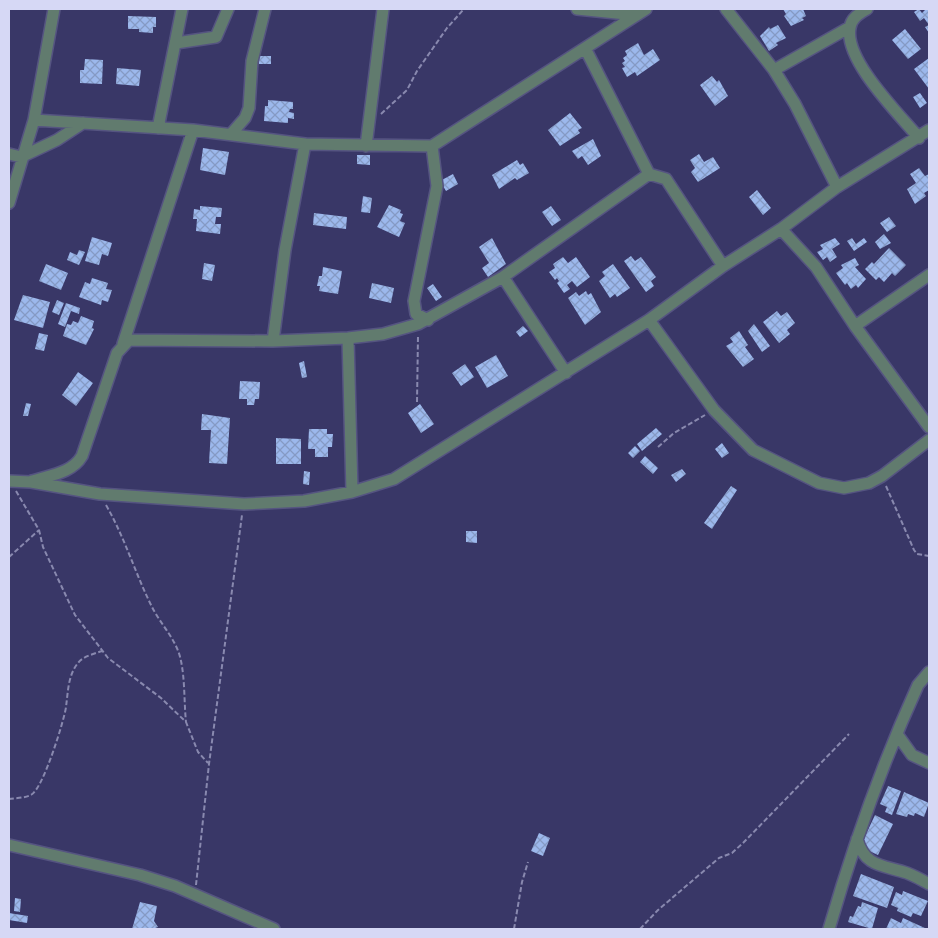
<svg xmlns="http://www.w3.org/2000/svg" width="938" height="938" font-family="Montserrat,sans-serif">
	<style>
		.building { fill: url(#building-cross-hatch) }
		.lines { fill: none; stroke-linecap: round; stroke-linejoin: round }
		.minor-casing { stroke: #555481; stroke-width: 14 }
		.path { stroke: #8989af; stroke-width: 2; stroke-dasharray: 5 2.5; stroke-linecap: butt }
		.minor { stroke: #617b6e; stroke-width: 11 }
	</style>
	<defs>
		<pattern id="building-cross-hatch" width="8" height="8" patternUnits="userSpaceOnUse" patternTransform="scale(1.25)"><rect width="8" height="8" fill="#9cb8ec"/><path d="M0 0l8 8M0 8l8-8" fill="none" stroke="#859ac4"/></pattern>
	</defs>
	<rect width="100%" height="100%" fill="#393767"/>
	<path class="building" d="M783 9H803L806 16 802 18 804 20 791 26 784 16 786 14Z
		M919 9 922 13 926 9H929V33L925 27 929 25 924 18 920 21 914 12Z
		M128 16 156 17V27H153V33L139 32V29H128Z
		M778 25 786 38 776 43 778 45 769 51 760 36 769 27 770 29Z
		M905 29 921 49 908 59 892 40Z
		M638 43 644 55 653 49 660 60 637 76 635 72 627 77 622 68 625 67 622 63 625 61 623 58 627 55 625 51Z
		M259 56H271V64H259Z
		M929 58V89L914 69Z
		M85 59 103 60 102 84 80 83V70H84Z
		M117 68 141 70 139 86 116 84Z
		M712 76 717 82 719 80 728 96 715 106 700 85Z
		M920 93 927 103 920 108 913 97Z
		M268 100 293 102V109H290L289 112 294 113V119L288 118V123L264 121 265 106H268Z
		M570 113 582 128 578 130 580 133 560 146 548 130Z
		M593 139 601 156 588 165 582 156 578 159 572 151Z
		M203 148 229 152 225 175 200 170Z
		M699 154 704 162 713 157 720 168 698 182 691 172 695 168 690 160Z
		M357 155H370V165L357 164Z
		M517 160 520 165 523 163 529 173 517 180 515 178 499 189 492 175Z
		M919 168 925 176 929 174V190L924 193 926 196 915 204 907 189 916 183 910 174Z
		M453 174 458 184 446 191 440 181Z
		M757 190 771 208 763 215 749 197Z
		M363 196 372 198 370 213 361 212Z
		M389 205 401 210 400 213 403 214 400 221 405 223 399 237 377 227Z
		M200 206 222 208 221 217H216L215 224H221L220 234 196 231 197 219H193L194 209 200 210Z
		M551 206 561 220 552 226 542 212Z
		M314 213 347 217 346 229 313 225Z
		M889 217 896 226 887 232 880 223Z
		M884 234 891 243 880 249 875 242Z
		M92 237 112 243 108 256 102 254 99 265 85 261Z
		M492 238 506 264 488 277 482 268 489 263 479 247Z
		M835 238 840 244 832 249 837 257 830 262 827 257 823 260 817 252 823 249 820 245Z
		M852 238 856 244 864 238 867 242 854 251 847 241Z
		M889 248 906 265 895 276 892 273 884 282 879 277 876 280 865 269 872 262 874 264Z
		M79 250 85 252 79 265 67 260 70 252 77 255Z
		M631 256 635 261 641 257 656 277 651 281 654 286 646 292 624 261Z
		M563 257 568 263 576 257 590 277 577 287 572 281 567 285 570 289 564 293 557 283 559 281 557 278 555 280 549 272 555 268 553 264Z
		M855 258 859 265 855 267 866 279 858 288 856 285 851 289 847 283 845 285 836 273 843 268 841 265Z
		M204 263 215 265 212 281 202 279Z
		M46 264 68 273 61 290 39 281Z
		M613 264 630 288 617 297 615 294 610 298 599 281 605 276 602 272Z
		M323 267 342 271 338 294 319 291 320 286H317L319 276H322Z
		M92 278 108 283 106 289 112 290 108 302 102 300 101 305 79 297 85 282 90 284Z
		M372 283 394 288 391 303 369 298Z
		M433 284 442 297 436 301 427 288Z
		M586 291 588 295 591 293 601 312 585 325 568 298 576 292 579 296Z
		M23 295 50 302 43 328 14 320Z
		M57 300 64 303 59 315 52 312Z
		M66 303 80 308 79 314 71 311 65 327 58 324Z
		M777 311 781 316 787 312 795 323 787 330 790 334 779 343 763 322Z
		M81 316 94 321 92 328 94 329 86 345 63 336 67 324 71 325 73 321 78 323Z
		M754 324 770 346 762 352 748 331Z
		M523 326 528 331 520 337 516 332Z
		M739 331 748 345 745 347 754 359 743 367 726 346 733 342 730 338Z
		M39 333 48 335 44 351 35 349Z
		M496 355 508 376 487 388 475 367Z
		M304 361 307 377 302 378 299 363Z
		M465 364 474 377 461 386 452 373Z
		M78 372 93 383 76 406 62 395Z
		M240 381 260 382 259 399H255L254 405H247V399H239Z
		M26 403 31 404 28 416H23Z
		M420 404 434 424 421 433 408 413Z
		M202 414 230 418 227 464 209 463 211 430H201Z
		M656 428 662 434 642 451 637 444Z
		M309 429H327V434H333L332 447H328V457H315V449H308Z
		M276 438 301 439V464H276Z
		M722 443 729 453 722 458 715 449Z
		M635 446 640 451 633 458 628 453Z
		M645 456 658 468 653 474 640 462Z
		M682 469 686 474 676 482 671 475Z
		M304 471 310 472 309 485 303 484Z
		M731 486 737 490 712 529 704 523Z
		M466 531H477V543L466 542Z
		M888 786 901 791 892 815 885 812 887 807 880 804Z
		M904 792 929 803 924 817 915 813 914 816 908 814 907 817 896 814Z
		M875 815 893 824 878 855 860 847Z
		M539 833 550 838 543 856 531 851Z
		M861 874 894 887 887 908 853 896Z
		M903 891 928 901 921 916 913 913 911 917 897 911 898 908 891 905 896 892 902 895Z
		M15 898 21 899 20 912 14 911Z
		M140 902 157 906 154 921 158 927 152 929H132Z
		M862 902 878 908 872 929 848 922 850 916 853 917 858 906 861 907Z
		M9 913 28 916 27 923 9 920Z
		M891 918 901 923 903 918 927 929H886Z"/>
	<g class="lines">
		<g class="minor-casing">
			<path id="minor" d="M577 9 636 15
				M726 9 774 70 795 104 837 187
				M867 9C860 13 851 18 850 28 844 60 899 114 919 138
				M176 43 216 37 228 9
				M585 48 649 174
				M774 70 850 27
				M34 120 193 130 305 144 432 146 646 9
				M158 128 182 9
				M231 134 245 118 249 108 252 61 265 9
				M366 146 383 9
				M9 154 21 157 57 140 83 123
				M9 203 34 120 54 9
				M781 229 816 267 855 326 929 427
				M503 277 566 373
				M428 320 416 314 414 301 437 186 432 146
				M649 320 714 410 753 450 819 483 844 488 869 483 882 476 929 440
				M855 326 929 275
				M348 338 352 492
				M273 341 285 250 305 144
				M123 344 193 130
				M9 481 31 482 100 494 244 504 304 501 352 492 394 479 649 320 723 266 781 229 837 187 929 130
				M32 481C51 475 72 473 82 456L117 353 129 340 273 341 348 338 383 334 418 324 503 277 649 174 666 179 723 266
				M897 734 912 755 929 763
				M857 839C865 868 884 865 907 873 915 876 922 880 929 884
				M9 845 140 875 175 886 274 929
				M829 929C853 846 882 764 918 685L929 672"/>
		</g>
		<path class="path" d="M381 114 407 90 417 71 447 28 464 9
			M417 402 418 336
			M658 447 674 433 705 415
			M886 486 914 550 917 554 929 556
			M16 491 39 530 43 547 75 615 108 658 161 698 186 722 198 752 208 763
			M106 505C125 538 135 573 152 607 161 625 177 640 181 661 185 680 184 702 186 722
			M9 557 39 530
			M9 799C16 798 25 798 31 795 43 789 64 721 66 707 68 692 68 675 78 663 83 656 94 654 102 651
			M196 885 209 764 242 515
			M514 929 522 882 528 862
			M640 929 658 910 719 858 732 853 743 843 849 734"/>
		<use href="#minor" class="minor"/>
	</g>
	<rect width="938" height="938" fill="none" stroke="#d6d8f5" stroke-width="20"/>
</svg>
